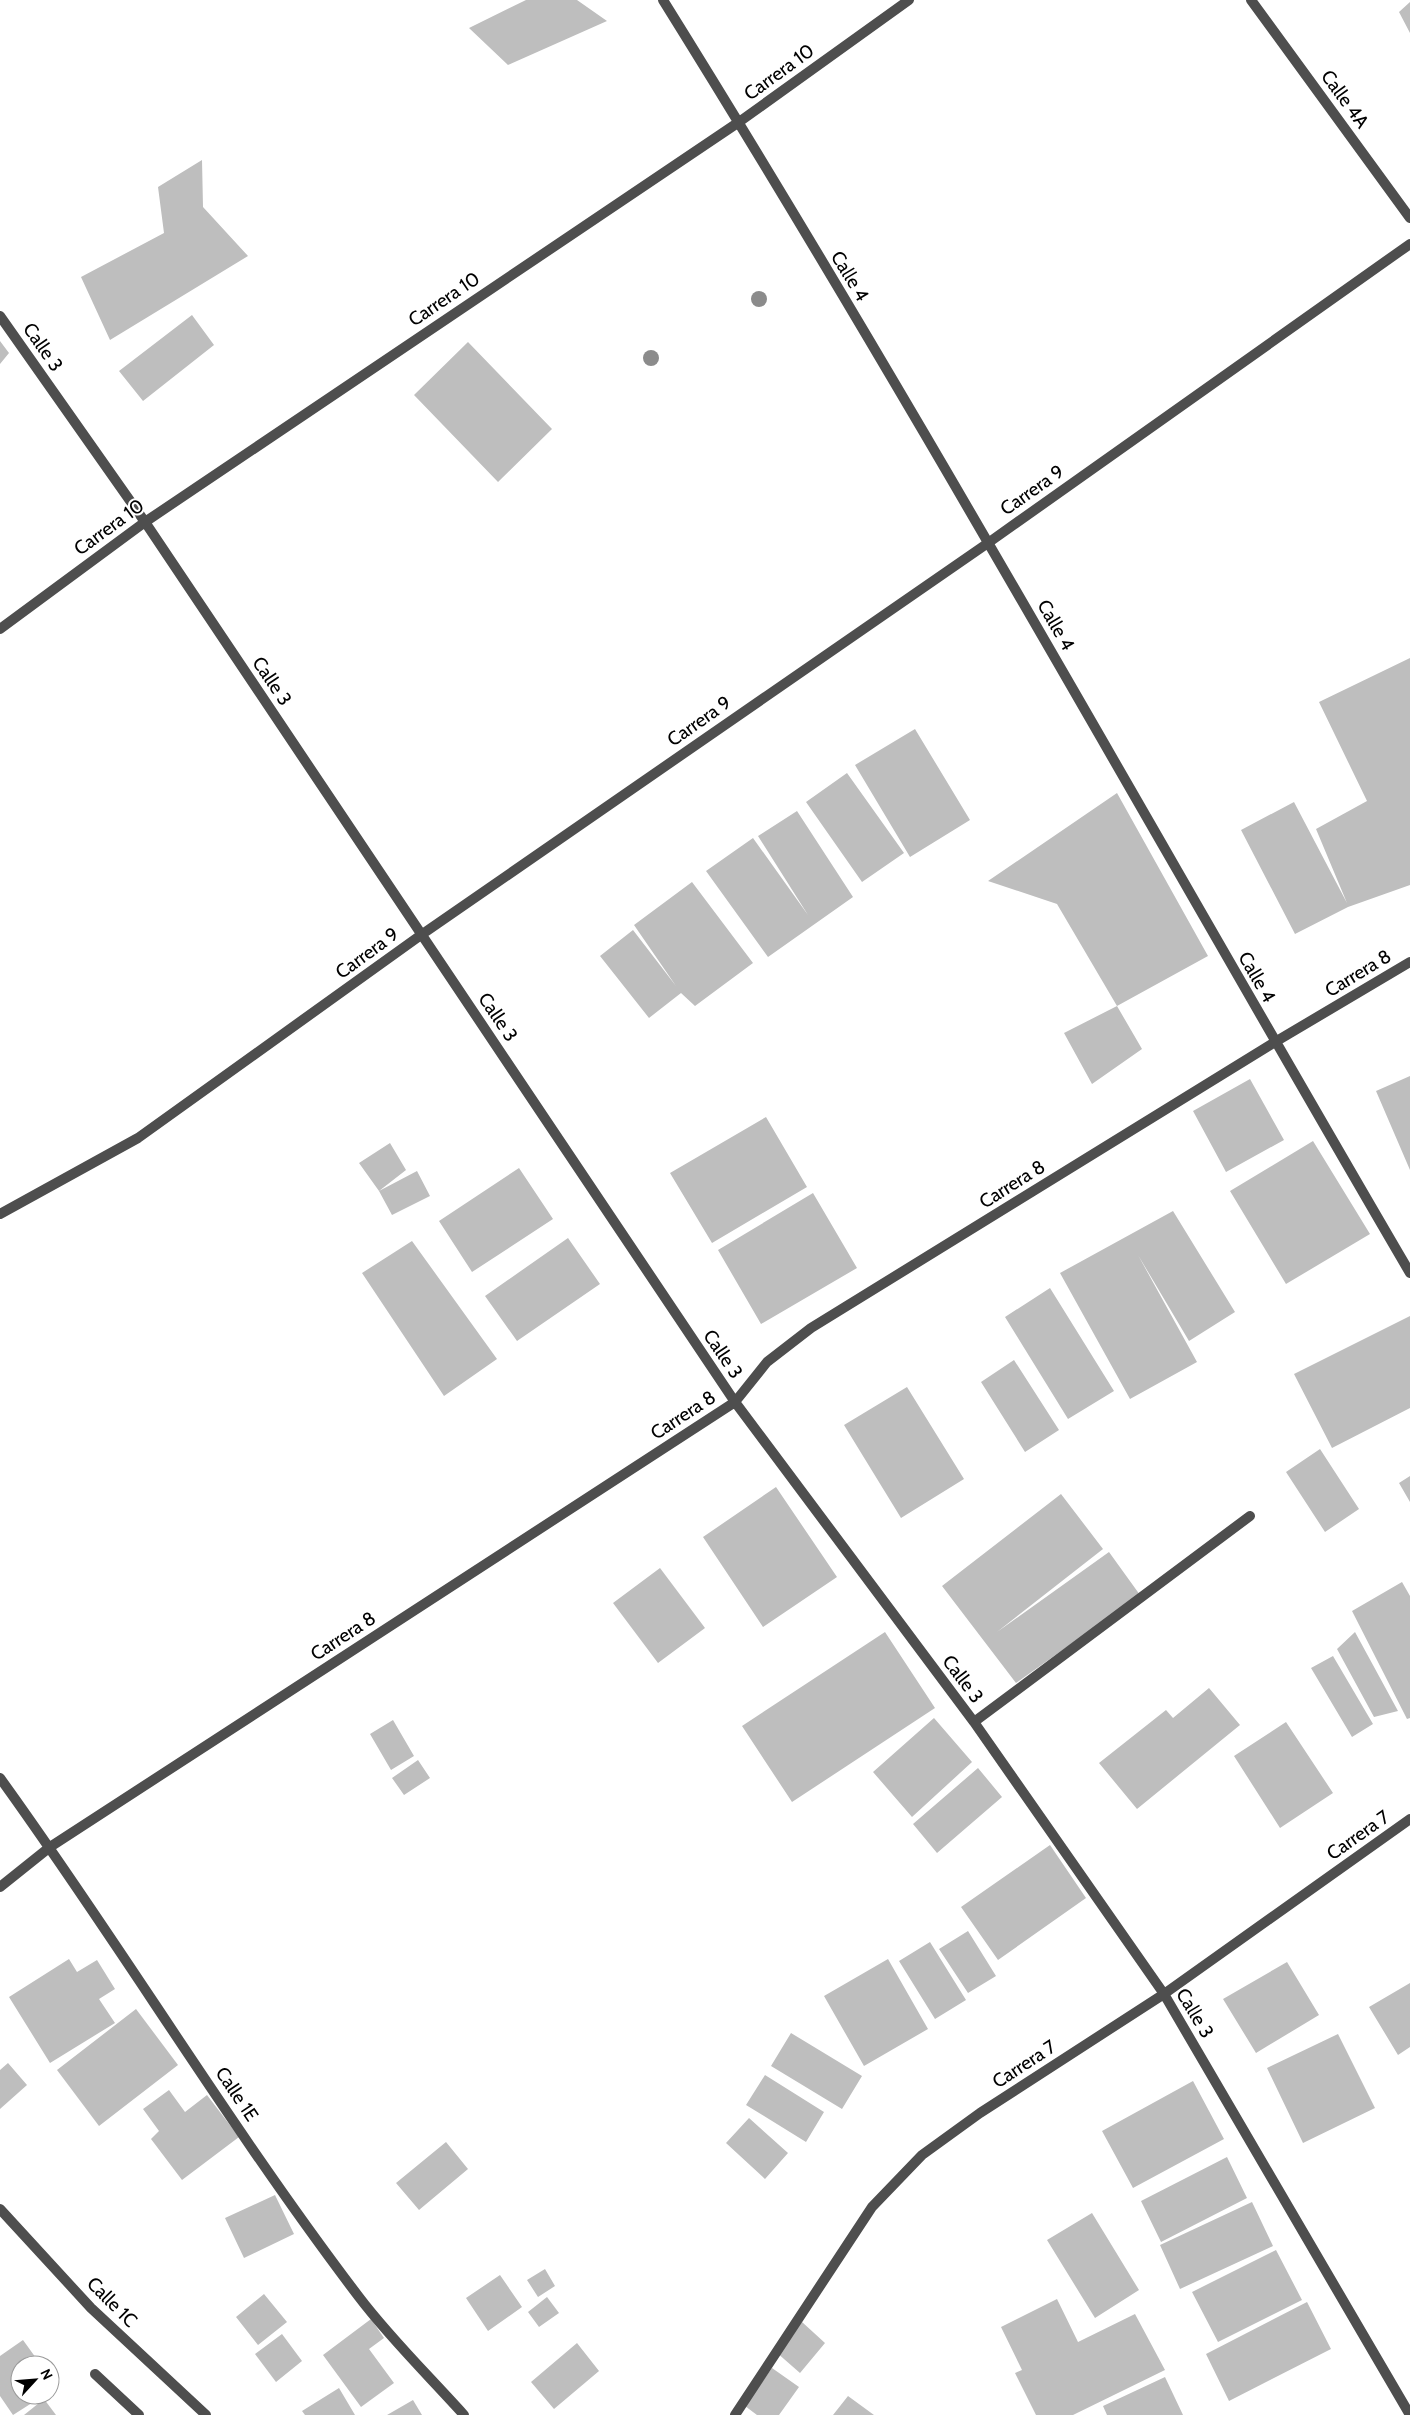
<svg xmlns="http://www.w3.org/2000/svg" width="1410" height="2415" font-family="Cabin,sans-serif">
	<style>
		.building { fill: #bebebe }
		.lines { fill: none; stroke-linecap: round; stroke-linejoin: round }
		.street { stroke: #4e4e4e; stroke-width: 10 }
		.tree { fill: #8b8b8b }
		.labels { text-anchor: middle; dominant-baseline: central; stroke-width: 4; stroke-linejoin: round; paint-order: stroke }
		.street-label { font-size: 19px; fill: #000; stroke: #fff }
	</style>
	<rect width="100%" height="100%" fill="#fff"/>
	<path class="building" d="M526 0H577L607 21 508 65 469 28Z
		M1410 2V33L1399 12Z
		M202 160 203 207 248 256 110 340 81 277 164 233 158 187Z
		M192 315 214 345 143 401 119 371Z
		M0 341 9 353 0 364Z
		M468 342 552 429 498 482 414 395Z
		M1410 658V885L1348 907 1295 934 1241 830 1294 802 1347 903 1316 829 1367 801 1319 702Z
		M915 729 970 820 910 857 855 765Z
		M847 773 904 853 862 882 806 802Z
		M1117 793 1208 956 1117 1006 1057 904 988 881Z
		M797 811 853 897 768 957 706 871 753 838 808 915 758 836Z
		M692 882 753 963 695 1006 681 993 649 1018 600 956 633 930 676 986 634 925Z
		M1117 1006 1142 1049 1092 1084 1064 1033Z
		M1410 1076V1170L1376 1091Z
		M1250 1079 1284 1140 1226 1172 1193 1111Z
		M766 1117 807 1187 712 1243 670 1173Z
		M1313 1141 1370 1234 1286 1284 1230 1191Z
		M390 1143 406 1170 379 1191 359 1163Z
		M519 1168 553 1219 472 1272 439 1221Z
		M417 1171 430 1196 392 1215 379 1191Z
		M813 1193 857 1268 761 1324 718 1250Z
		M1173 1211 1235 1312 1189 1341 1138 1255 1197 1362 1130 1399 1060 1273Z
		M568 1238 600 1284 517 1341 485 1296Z
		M412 1241 497 1359 444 1396 362 1273Z
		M1050 1288 1114 1391 1068 1419 1005 1317Z
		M1410 1316V1408L1332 1448 1294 1374Z
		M1014 1360 1059 1430 1025 1452 981 1382Z
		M907 1387 964 1479 901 1518 844 1425Z
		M1320 1449 1359 1509 1325 1532 1286 1472Z
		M1410 1476V1502L1399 1483Z
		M776 1487 837 1577 763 1627 703 1537Z
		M1061 1494 1103 1549 997 1632 1109 1552 1140 1595 1016 1683 942 1586Z
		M660 1568 705 1628 658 1663 613 1603Z
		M1402 1582 1410 1596V1718L1407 1719 1352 1611Z
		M885 1632 935 1708 792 1802 742 1726Z
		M1355 1632 1398 1711 1374 1717 1337 1649Z
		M1333 1656 1373 1724 1352 1737 1311 1668Z
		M1209 1688 1240 1725 1137 1809 1099 1763 1166 1710 1173 1718Z
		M934 1718 972 1762 912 1817 873 1772Z
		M393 1720 414 1756 391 1770 370 1734Z
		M1286 1722 1333 1793 1280 1828 1234 1756Z
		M418 1760 430 1778 404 1795 392 1778Z
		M978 1768 1002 1797 937 1853 913 1824Z
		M1050 1845 1086 1898 998 1960 961 1907Z
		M968 1931 996 1976 968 1993 939 1949Z
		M930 1942 966 2000 935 2019 899 1961Z
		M69 1959 77 1972 97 1960 115 1989 99 1999 115 2023 50 2063 9 1997Z
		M888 1959 928 2029 864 2066 824 1996Z
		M1287 1962 1319 2015 1256 2053 1223 1999Z
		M1410 1983V2047L1398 2055 1369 2007Z
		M136 2009 178 2065 99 2126 57 2070Z
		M791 2033 862 2076 842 2109 771 2066Z
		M1338 2034 1375 2108 1303 2143 1267 2068Z
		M8 2063 27 2085 0 2109V2070Z
		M765 2075 824 2112 806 2142 746 2105Z
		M1193 2081 1224 2139 1133 2188 1102 2131Z
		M169 2090 185 2112 207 2095 239 2137 182 2180 151 2139 159 2131 143 2109Z
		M749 2118 788 2153 765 2179 726 2143Z
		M446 2142 468 2169 419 2210 396 2183Z
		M1227 2157 1247 2198 1161 2242 1141 2201Z
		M275 2195 294 2234 244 2258 225 2218Z
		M1252 2202 1273 2246 1180 2289 1160 2245Z
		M1092 2213 1139 2290 1095 2318 1047 2240Z
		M1276 2250 1302 2300 1218 2342 1192 2292Z
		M545 2269 555 2286 538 2297 527 2280Z
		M500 2275 522 2307 488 2331 466 2298Z
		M264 2294 287 2322 258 2345 236 2317Z
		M547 2297 559 2313 539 2327 528 2312Z
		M1057 2299 1078 2342 1135 2314 1165 2370 1073 2415H1036L1015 2373 1022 2370 1001 2327Z
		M1307 2302 1331 2349 1229 2401 1206 2354Z
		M371 2319 384 2338 369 2349 394 2383 361 2407 323 2355Z
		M802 2322 825 2343 800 2373 776 2352Z
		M282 2334 302 2361 276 2382 255 2354Z
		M23 2340 41 2365H20V2395H31L35 2401 13 2415 0 2396V2356Z
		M577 2343 599 2371 554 2409 531 2382Z
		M772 2368 799 2387 779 2415H757L745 2406Z
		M1165 2377 1183 2415H1107L1103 2406Z
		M339 2388 355 2415H305L302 2411Z
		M848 2396 874 2415H833Z
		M44 2399 56 2415H24Z
		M413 2400 422 2415H387Z"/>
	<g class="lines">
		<path class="street" d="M663 0C923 417 1162 849 1410 1273
			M1251 0 1410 218
			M0 316 145 522 735 1402 974 1722 1164 1994 1410 2415
			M0 629 145 522 739 122 909 0
			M0 1214 138 1138 421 935 988 543 1410 244
			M974 1722 1250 1516
			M0 1778C123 1948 231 2129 359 2297 390 2338 429 2376 464 2415
			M0 1887 50 1847 735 1402 767 1362 811 1328 1275 1042 1410 962
			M0 2209 91 2308 206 2415
			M95 2374 139 2415
			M735 2415 872 2207 922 2155 980 2113 1164 1994 1410 1819"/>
	</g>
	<g class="tree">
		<circle cx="759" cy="299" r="8"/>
		<circle cx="651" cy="358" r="8"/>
	</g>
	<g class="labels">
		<g class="street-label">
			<text transform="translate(779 72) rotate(-36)">Carrera 10</text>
			<text transform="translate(1345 99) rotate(54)">Calle 4A</text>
			<text transform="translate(850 276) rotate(59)">Calle 4</text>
			<text transform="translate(444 299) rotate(-34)">Carrera 10</text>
			<text transform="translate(43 347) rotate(55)">Calle 3</text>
			<text transform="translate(1032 490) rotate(-35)">Carrera 9</text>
			<text transform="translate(109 527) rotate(-36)">Carrera 10</text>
			<text transform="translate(1056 625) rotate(60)">Calle 4</text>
			<text transform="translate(272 681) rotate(56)">Calle 3</text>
			<text transform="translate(699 721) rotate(-35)">Carrera 9</text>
			<text transform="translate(367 953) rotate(-36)">Carrera 9</text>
			<text transform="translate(1358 973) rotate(-31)">Carrera 8</text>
			<text transform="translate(1257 977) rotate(60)">Calle 4</text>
			<text transform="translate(498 1017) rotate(56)">Calle 3</text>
			<text transform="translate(1012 1184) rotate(-32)">Carrera 8</text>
			<text transform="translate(723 1354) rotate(56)">Calle 3</text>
			<text transform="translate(683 1415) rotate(-33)">Carrera 8</text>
			<text transform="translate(343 1636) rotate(-33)">Carrera 8</text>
			<text transform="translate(963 1679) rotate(53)">Calle 3</text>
			<text transform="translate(1358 1835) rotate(-35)">Carrera 7</text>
			<text transform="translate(1195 2013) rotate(59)">Calle 3</text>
			<text transform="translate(1024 2064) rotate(-33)">Carrera 7</text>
			<text transform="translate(237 2094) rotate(56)">Calle 1E</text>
			<text transform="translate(112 2302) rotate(45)">Calle 1C</text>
		</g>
	</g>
	<g transform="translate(35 2380) rotate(64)"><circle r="24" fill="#ffffff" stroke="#999999"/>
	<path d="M0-4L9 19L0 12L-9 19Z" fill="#000000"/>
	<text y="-8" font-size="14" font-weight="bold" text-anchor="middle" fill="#000000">N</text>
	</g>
</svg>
